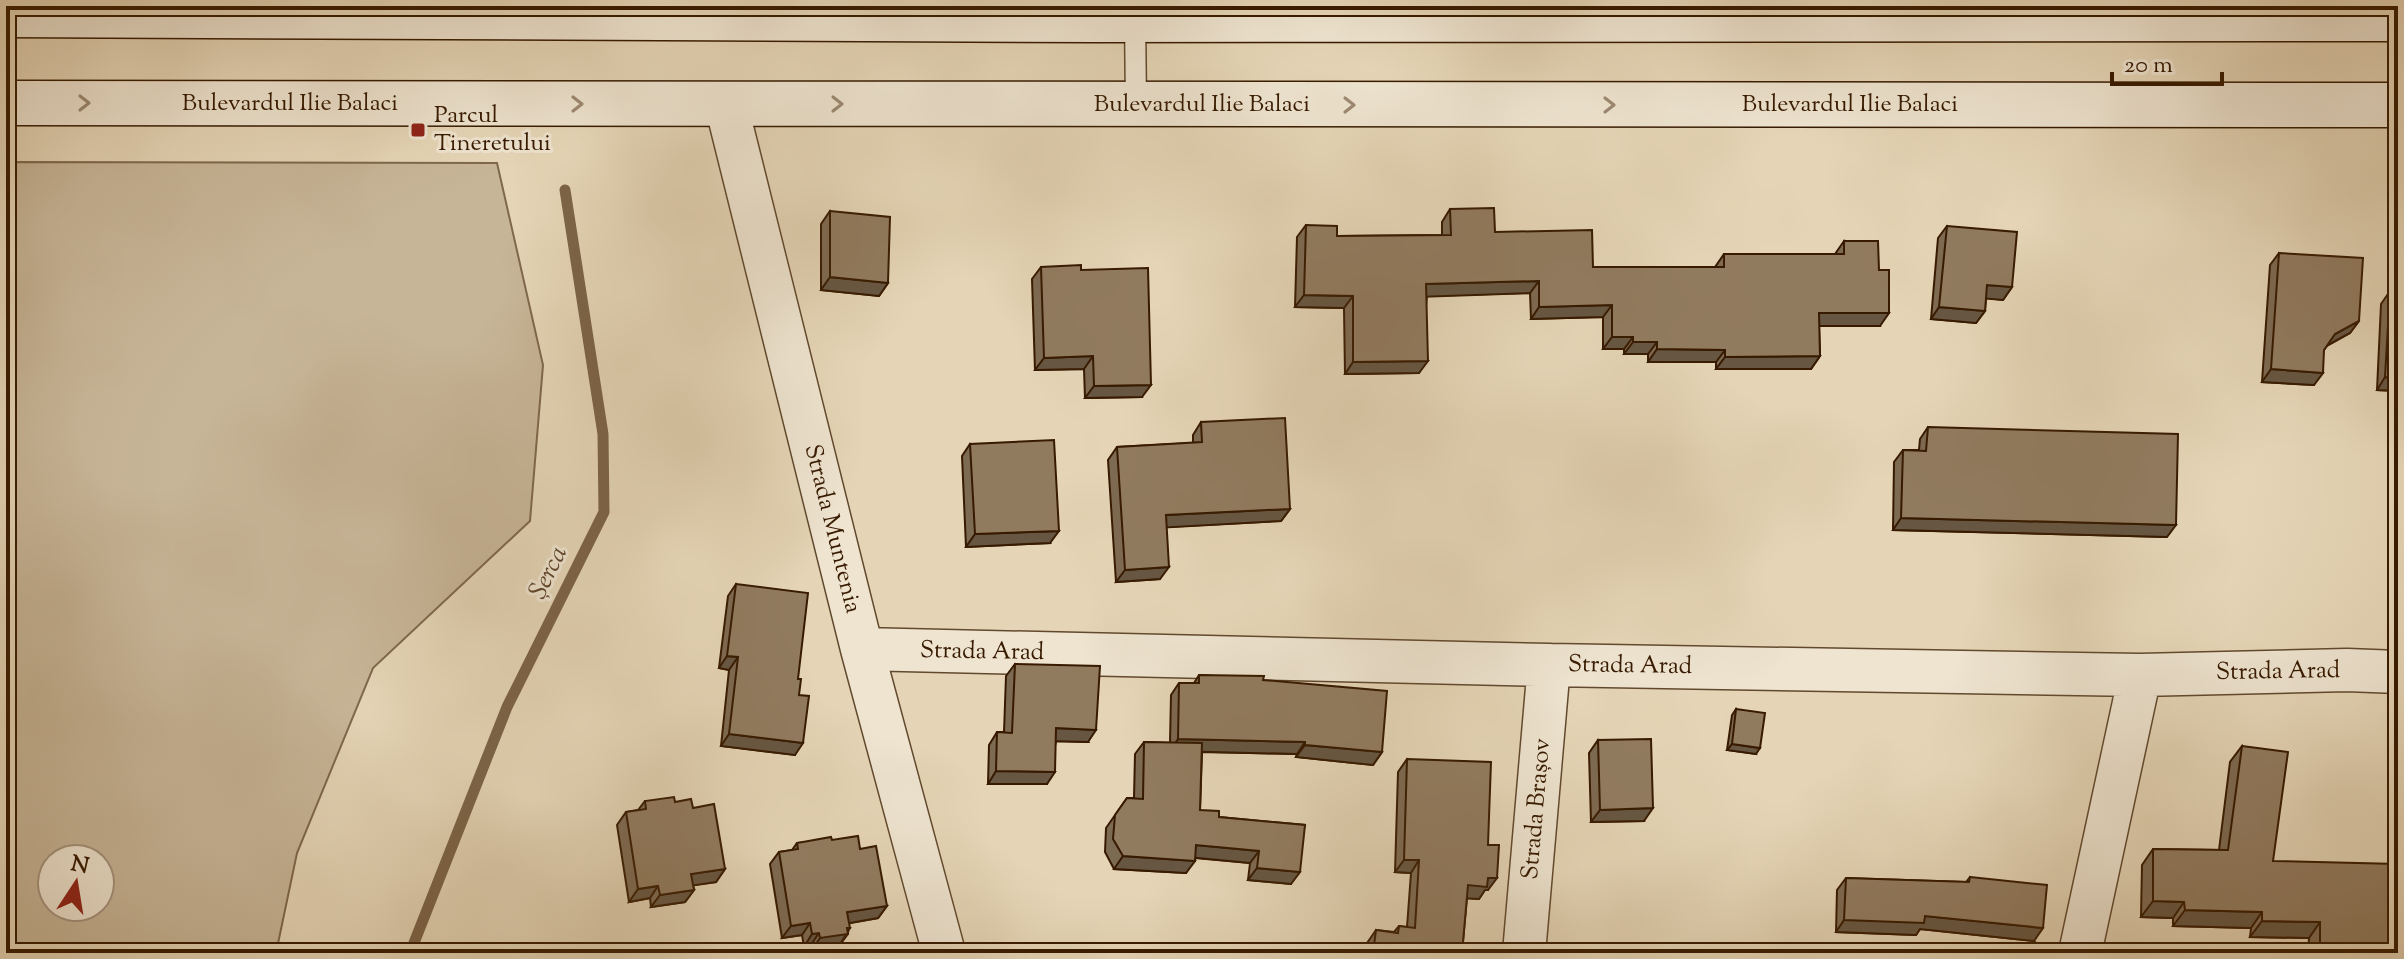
<svg xmlns="http://www.w3.org/2000/svg" width="2404" height="959" font-family="'Sorts Mill Goudy',serif">
	<style>
		.green { fill: #c7b597; stroke: #7f684c; stroke-width: 2; fill-rule: evenodd }
		.lines { fill: none; stroke-linecap: round; stroke-linejoin: round }
		.stream { stroke: #7c6448; stroke-width: 11 }
		.lane-casing { stroke: #62492e; stroke-width: 23 }
		.street-casing { stroke: #62492e; stroke-width: 45 }
		.secondary-casing { stroke: #371a00; stroke-width: 47 }
		.lane { stroke: #eee4d0; stroke-width: 20 }
		.street { stroke: #eee4d0; stroke-width: 42 }
		.secondary { stroke: #eee4d0; stroke-width: 44 }
		.wall { fill: #7d6a52; stroke: #371a00; stroke-width: 2 }
		.shaded-wall { fill: #665642; stroke: #371a00; stroke-width: 2 }
		.building { fill: #917b5f; stroke: #371a00; stroke-width: 2 }
		.oneway { stroke: #9c8972 }
		.poi-dot { fill: #8f2418; stroke: #eee4d0; stroke-width: 3 }
		.labels { text-anchor: middle; dominant-baseline: central; stroke-width: 6; stroke-linejoin: round; paint-order: stroke }
		.street-label { font-size: 24px; fill: #371a00; stroke: #eee4d0 }
		.poi-label { font-size: 24px; fill: #371a00; stroke: #eee4d0; text-anchor: start }
		.water-label { font-size: 26px; font-style: italic; fill: #5f452a; stroke: #eee4d0 }
	</style>
	<rect width="100%" height="100%" fill="#e5d5b6"/>
	<filter id="stains"><feTurbulence type="fractalNoise" baseFrequency=".0025" numOctaves="4"/><feColorMatrix values="0 0 0 0 .2 0 0 0 0 .09 0 0 0 0 .02 0 0 0 .5 -.17"/></filter>
	<radialGradient id="worn" r=".72"><stop offset=".6" stop-color="#630" stop-opacity="0"/><stop offset="1" stop-color="#630" stop-opacity=".3"/></radialGradient>
	<path class="green" d="M6 162 497 163 543 365 530 521 373 668 297 853 276 953H6ZM52 859H100V907H52Z"/>
	<g class="lines">
		<path class="stream" d="M410 953 507 707 604 512 603 434 565 190"/>
		<g class="lane-casing">
			<path id="lane" d="M1135 17 1136 105"/>
		</g>
		<g class="street-casing">
			<path id="street" d="M726 104 862 649 944 953
				M862 649 1549 665 2140 675 2347 670 2398 672
				M1524 953 1549 665
				M2080 953 2140 675"/>
		</g>
		<g class="secondary-casing">
			<path id="secondary" d="M6 15 1097 20 2398 19
				M6 103 2398 105"/>
		</g>
		<use href="#lane" class="lane"/>
		<use href="#street" class="street"/>
		<use href="#secondary" class="secondary"/>
	</g>
	<path class="wall" d="M1450 209 1495 232 1593 267H1715L1724 254H1835L1844 241 1880 326H1819L1820 356 1811 369H1716V362H1648V354H1624V349H1603V317L1531 319 1530 293 1427 296 1419 373 1345 374 1344 308 1295 307 1297 237 1306 225 1337 236 1442 235V222Z
		M830 211 888 283 879 296 821 290V224Z
		M1947 226 2012 287 2003 300 1986 298 1985 311 1976 323 1931 319 1938 238Z
		M2279 253 2359 321 2350 333 2327 346 2324 350 2314 385 2262 382 2270 265Z
		M1041 267 1081 270 1142 397 1085 398 1084 369 1035 370 1032 279Z
		M2390 291 2398 391 2377 390 2381 304Z
		M1201 422 1290 509 1281 521 1166 527 1160 579 1116 582 1108 460 1117 447 1193 443V435Z
		M1928 427 2167 537 1893 530 1894 462 1903 450H1919L1920 439Z
		M970 444 1050 543 966 547 962 456Z
		M736 584 798 679 799 695 795 755 721 746 729 670 719 668 728 596Z
		M1015 664 1088 742 1056 741 1047 784H988L989 745 997 732H1004L1006 676Z
		M1199 675 1263 680 1382 752 1373 765 1296 757 1297 754 1202 752 1200 810 1219 817 1305 825 1291 884 1248 880 1250 863 1195 858 1186 873 1114 869 1105 852 1106 828 1127 798H1134L1135 754 1144 742 1170 743 1171 695 1179 683H1194Z
		M1736 709 1756 754 1727 750 1732 715Z
		M1598 740 1644 821 1591 822 1589 753Z
		M2242 746 2273 861 2398 953H2308L2309 938 2250 937 2251 928 2173 926V918L2141 917 2142 865 2153 849 2219 850 2230 762Z
		M1407 759 1488 845V890H1485L1479 899 1467 898 1462 953H1366L1367 943 1376 930 1394 932 1399 926 1407 927 1411 873 1395 872 1398 772Z
		M645 801 675 802 693 808 725 869 716 882 693 885 694 890 685 902 651 907 650 898 629 902 617 825 626 812 638 810Z
		M832 840 860 849 887 906 878 918 849 923 848 934 839 946 811 951 810 946 804 947 802 935 782 938 770 864 779 852 792 850 797 843Z
		M1970 877 2034 941 1920 929 1916 935 1836 932 1837 890 1846 878 1966 882Z"/>
	<path class="shaded-wall" d="M830 277 888 283 879 296 821 290Z
		M1539 281 1530 293 1418 297 1426 284Z
		M1987 285 2012 287 2003 300 1979 298Z
		M1304 295 1353 296 1344 308 1295 307Z
		M1612 305 1603 317 1531 319 1539 307Z
		M1939 307 1985 311 1976 323 1931 319Z
		M1819 313H1889L1880 326H1811Z
		M2359 321 2350 333 2326 346 2335 334Z
		M1612 337H1633L1624 349H1603Z
		M1633 342H1657L1648 354H1624Z
		M1657 349 1725 350 1716 362H1648Z
		M1093 356 1084 369 1035 370 1044 358Z
		M1820 356 1811 369H1716L1725 357Z
		M1428 361 1419 373 1345 374 1353 362Z
		M2271 369 2323 373 2314 385 2262 382Z
		M2385 377 2398 378V391L2377 390Z
		M1151 385 1142 397 1085 398 1094 386Z
		M1290 509 1281 521 1157 528 1166 515Z
		M1901 518 2176 525 2167 537 1893 530Z
		M1059 531 1050 543 966 547 975 534Z
		M1169 567 1160 579 1116 582 1125 570Z
		M727 656 738 657 729 670 719 668Z
		M1056 728 1096 730 1088 742 1047 741Z
		M729 734 803 743 795 755 721 746Z
		M1178 739 1305 742 1297 754 1170 751Z
		M1732 744 1760 748 1756 754 1727 750Z
		M1305 745 1382 752 1373 765 1296 757Z
		M996 771 1055 772 1047 784H988Z
		M1653 808 1644 821 1591 822 1600 810Z
		M1196 845 1259 851 1250 863 1187 857Z
		M1123 856 1195 861 1186 873 1114 869Z
		M1404 860H1419L1411 873 1395 872Z
		M1257 868 1300 872 1291 884 1248 880Z
		M725 869 716 882 683 887 691 874Z
		M1488 878H1497L1488 890H1485L1479 899 1460 898 1468 885Z
		M658 886 650 898 629 902 638 889Z
		M694 890 685 902 651 907 660 895Z
		M2153 901 2184 902 2173 918 2141 917Z
		M887 906 878 918 839 925 847 912Z
		M2185 910 2262 912 2251 928 2173 926Z
		M1925 916 2043 928 2034 941 1920 929 1916 935 1836 932 1844 920Z
		M2262 921 2320 922 2309 938 2250 937Z
		M810 923 802 935 782 938 791 926Z
		M847 928H850L839 946 811 951 820 938Z
		M819 933 810 946 804 947 812 934Z"/>
	<path class="building" d="M1494 208 1495 232 1592 230 1593 267H1724V254H1844V241H1878L1879 270H1889V313H1819L1820 356 1725 357V350L1657 349V342H1633V337H1612V305L1539 307V281L1426 284 1428 361 1353 362V296L1304 295 1306 225 1337 226V236L1451 235 1450 209Z
		M830 211 890 217 888 283 830 277Z
		M1947 226 2017 232 2012 287 1987 285 1985 311 1939 307Z
		M2279 253 2363 258 2359 321 2335 334 2324 350 2323 373 2271 369Z
		M1081 265V270L1148 268 1151 385 1094 386 1093 356 1044 358 1041 267Z
		M2398 282V378L2385 377 2390 291Z
		M1285 418 1290 509 1166 515 1169 567 1125 570 1117 447 1202 442 1201 422Z
		M1928 427 2178 434 2176 525 1901 518 1903 450 1926 451Z
		M1054 440 1059 531 975 534 970 444Z
		M736 584 808 593 798 679H801L799 695 809 696 803 743 729 734 738 657 727 656Z
		M1015 664 1100 666 1096 730 1056 728 1055 772 996 771 997 732 1012 733Z
		M1199 675 1264 676 1263 680 1387 691 1382 752 1305 745V742L1178 739 1179 683H1199Z
		M1736 709 1765 713 1760 748 1732 744Z
		M1651 739 1653 808 1600 810 1598 740Z
		M1144 742 1202 743 1200 810 1219 811V817L1305 825 1300 872 1257 868 1259 851 1196 845 1195 861 1123 856 1113 839 1115 815 1127 798 1143 799Z
		M2242 746 2288 752 2273 861 2398 864V953H2320V922L2262 921V912L2185 910 2184 902 2153 901V849L2228 850Z
		M1407 759 1491 762 1488 845H1499L1497 878H1488L1487 887 1468 885 1462 953H1373L1376 930 1398 933 1399 926 1415 928 1419 860H1404Z
		M674 797 675 802 691 799 693 808 714 804 725 869 691 874 694 890 660 895 658 886 638 889 626 812 646 809 645 801Z
		M858 836 860 849 876 846 887 906 847 912 850 928H847L848 934 820 938 819 933 812 934 810 923 791 926 779 852 798 849 797 843 831 837 832 840Z
		M1970 877 2047 885 2043 928 1925 916 1924 923 1844 920 1846 878 1969 882Z"/>
	<defs><path id="oneway-chevron" d="M-2-3.5L2.5 0L-2 3.5" fill="none" stroke-width="1.6" stroke-linecap="round" stroke-linejoin="round" transform="scale(2)"/></defs>
	<g class="oneway">
		<use href="#oneway-chevron" transform="translate(84 103)"/>
		<use href="#oneway-chevron" transform="translate(577 104)"/>
		<use href="#oneway-chevron" transform="translate(837 104)"/>
		<use href="#oneway-chevron" transform="translate(1349 105)"/>
		<use href="#oneway-chevron" transform="translate(1609 105)"/>
	</g>
	<rect class="poi-dot" x="410" y="122" width="16" height="16" rx="4"/>
	<g class="labels">
		<g class="street-label">
			<text x="290" y="104">Bulevardul Ilie Balaci</text>
			<text x="1202" y="105">Bulevardul Ilie Balaci</text>
			<text x="1850" y="105">Bulevardul Ilie Balaci</text>
			<text transform="translate(832 529) rotate(76)">Strada Muntenia</text>
			<text transform="translate(982 652) rotate(1)">Strada Arad</text>
			<text transform="translate(1630 666) rotate(1)">Strada Arad</text>
			<text transform="translate(2278 672) rotate(-1)">Strada Arad</text>
			<text transform="translate(1537 809) rotate(-85)">Strada Brașov</text>
		</g>
		<g class="poi-label">
			<text x="434" y="116">Parcul<tspan x="434" dy="28">Tineretului</tspan></text>
		</g>
		<g class="water-label">
			<text transform="translate(549 573) rotate(-64)">Șerca</text>
		</g>
	</g>
	<rect width="2404" height="959" fill="none" stroke="#e5d5b6" stroke-width="32"/>
	<rect x="8" y="8" width="2388" height="943" fill="none" stroke="#371a00" stroke-width="4"/>
	<rect x="16" y="16" width="2372" height="927" fill="none" stroke="#371a00" stroke-width="2"/>
	<g transform="translate(76 883) rotate(12)"><circle r="38" fill="#eee4d0" stroke="#a5937d" stroke-width="2"/>
	<path d="M0-6L14 30L0 20L-14 30Z" fill="#8f2418"/>
	<text y="-12" font-size="22" font-weight="bold" text-anchor="middle" fill="#371a00">N</text>
	</g>
	<path d="M2112 72v12h110v-12" fill="none" stroke="#371a00" stroke-width="4"/>
	<text x="2124" y="72" font-size="24" fill="#371a00" stroke="#eee4d0" stroke-width="6" paint-order="stroke">20 m</text>
	<rect width="100%" height="100%" filter="url(#stains)"/>
	<rect width="100%" height="100%" fill="url(#worn)"/>
</svg>
